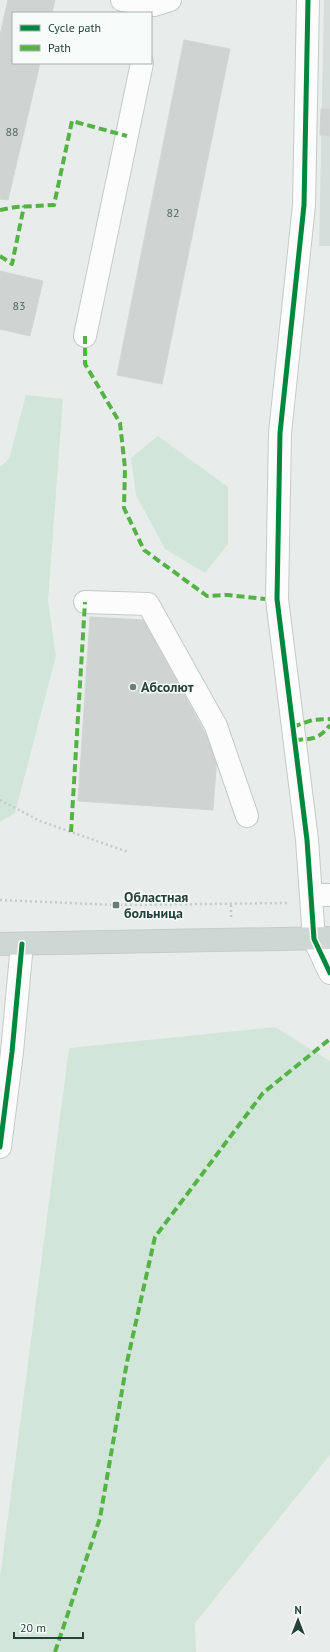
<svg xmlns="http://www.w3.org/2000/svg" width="330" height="1652" font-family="'PT Sans',sans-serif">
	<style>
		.built { fill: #d6dedb }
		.green { fill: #d1e6d8 }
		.building { fill: #cfd4d2; stroke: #d1d6d4 }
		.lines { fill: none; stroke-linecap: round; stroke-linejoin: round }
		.minor-casing { stroke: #c5cac8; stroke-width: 24 }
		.major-casing { stroke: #c3ccc9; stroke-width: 24 }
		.path { stroke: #c3ccca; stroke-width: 2.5; stroke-dasharray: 2 3; stroke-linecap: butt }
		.minor { stroke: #fcfcfc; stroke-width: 22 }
		.major { stroke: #cfd7d5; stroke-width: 22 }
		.quiet { stroke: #55b346; stroke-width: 4; stroke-dasharray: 8 4; stroke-linecap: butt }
		.cycleway-casing { stroke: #f7fbf9; stroke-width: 8 }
		.cycleway { stroke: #00873e; stroke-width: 5 }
		.poi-dot { fill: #697e78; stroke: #f7fbf9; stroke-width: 1.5 }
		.labels { text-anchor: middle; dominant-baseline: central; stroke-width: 3; stroke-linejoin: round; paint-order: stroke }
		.number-label { font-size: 12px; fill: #506761 }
		.poi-label { font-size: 14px; font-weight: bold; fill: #24423a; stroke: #f7fbf9; text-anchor: start }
	</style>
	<rect width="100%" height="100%" fill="#e8edeb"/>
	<path class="built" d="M324 0H330V246H319Z"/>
	<path class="green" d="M26 395 63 399 48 600 56 656 15 813 0 822V467L9 459Z
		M158 436 228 487V544L205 573 165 549 136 495 131 458Z
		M275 1027 330 1061V1455L195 1623 196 1652H0V1578L69 1048Z"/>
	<path class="building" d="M8 0H55L52 13H13V63H40L8 200 0 199V35Z
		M184 40 230 49 162 384 117 375Z
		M321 109H330V136L320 135Z
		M0 271 43 281 30 336 0 329Z
		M90 617 144 620 217 755 213 810 78 801Z"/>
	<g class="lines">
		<g class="minor-casing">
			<path id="minor" d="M122 0 154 5 170 0
				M308 0 304 205 280 433 277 599 307 840 314 939 330 973
				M85 336 142 63
				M85 602 148 604 216 726 247 816
				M311 895H330
				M0 1147 12 1052 22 944"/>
		</g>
		<g class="major-casing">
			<path id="major" d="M0 944 330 938"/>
		</g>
		<path class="path" d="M0 800 40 821 128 852
			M0 900 116 905 290 903
			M231 917V904"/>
		<use href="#minor" class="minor"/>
		<use href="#major" class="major"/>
		<path class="quiet" d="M0 210 16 207 54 205 72 121 127 136
			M0 256 12 264 24 206
			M85 336V364L120 423 125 468 124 508 144 550 207 596 227 595 265 599
			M293 727 312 720 330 719
			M295 740C313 739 318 740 330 725
			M71 832 85 602
			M55 1652 100 1518 127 1362 155 1237 263 1093 330 1039"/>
		<g class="cycleway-casing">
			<path id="cycleway" d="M308 0 304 205 280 433 277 599 307 840 314 939 330 973
				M0 1147 12 1052 22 944"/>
		</g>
		<use href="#cycleway" class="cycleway"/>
	</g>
	<g class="poi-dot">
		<circle cx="133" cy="687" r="4"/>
		<rect x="112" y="901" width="8" height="8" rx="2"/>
	</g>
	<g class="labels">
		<g class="number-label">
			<text x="12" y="131">88</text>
			<text x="173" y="212">82</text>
			<text x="19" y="305">83</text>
		</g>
		<g class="poi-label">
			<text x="141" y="687">Абсолют</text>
			<text x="124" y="897">Областная<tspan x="124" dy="16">больница</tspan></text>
		</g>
	</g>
	<rect x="12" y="12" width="140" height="52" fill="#f7fbf9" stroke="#a3b1ad"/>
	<rect x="20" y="25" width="20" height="6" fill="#00873e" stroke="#a3b1ad"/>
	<text x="48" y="32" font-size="12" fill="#24423a">Cycle path</text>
	<rect x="20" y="45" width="20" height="6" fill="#55b346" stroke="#a3b1ad"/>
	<text x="48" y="52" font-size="12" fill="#24423a">Path</text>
	<g transform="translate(298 1620)" stroke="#f7fbf9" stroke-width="3" paint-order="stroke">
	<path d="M0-3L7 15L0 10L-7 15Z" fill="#24423a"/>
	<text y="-6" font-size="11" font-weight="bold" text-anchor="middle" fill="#24423a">N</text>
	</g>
	<path d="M14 1632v6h69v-6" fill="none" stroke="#24423a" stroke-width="2"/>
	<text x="20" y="1632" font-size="12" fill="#24423a" stroke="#f7fbf9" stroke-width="3" paint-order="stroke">20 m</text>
</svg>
